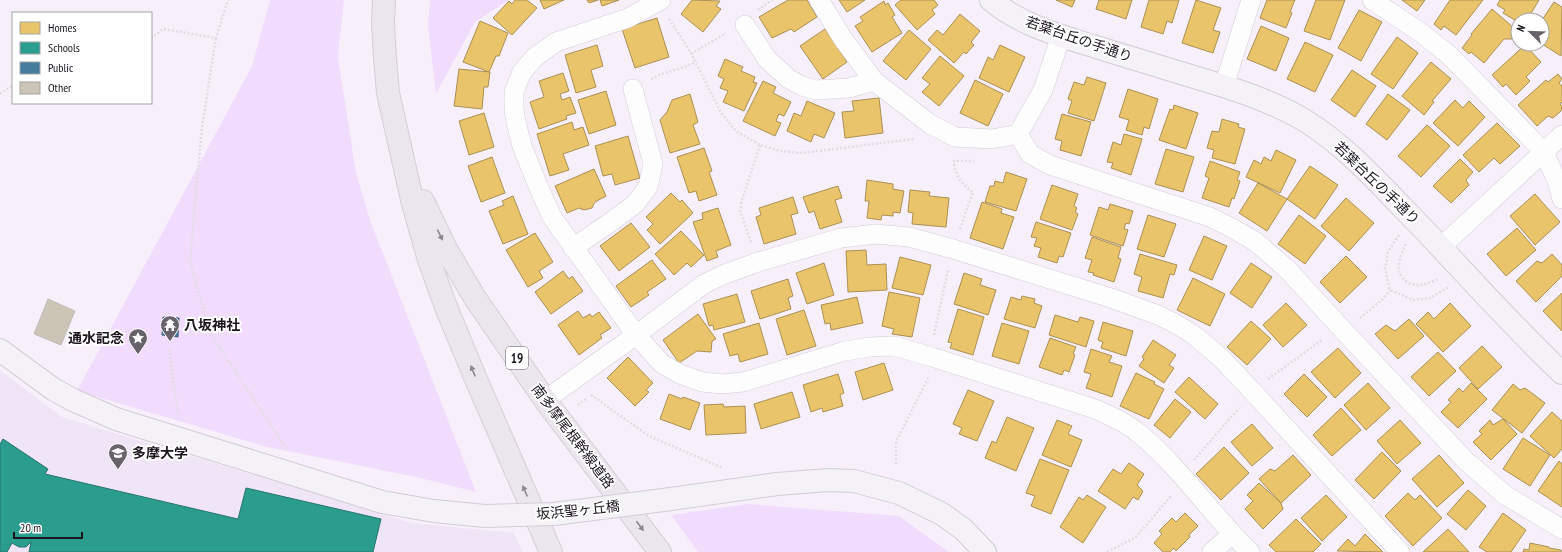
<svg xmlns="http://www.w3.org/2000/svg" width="1562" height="552" font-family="'PT Sans Narrow','Noto Sans JP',sans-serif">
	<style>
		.built { fill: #f0e5f7 }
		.green { fill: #f2dcfd }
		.homes { fill: #e9c46a; stroke: #ab9053 }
		.schools { fill: #2a9d8f; stroke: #26746d }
		.public { fill: #457b9d; stroke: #385d77 }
		.building { fill: #ccc5b6; stroke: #c1bcbc }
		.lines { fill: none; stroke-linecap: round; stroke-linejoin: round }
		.street-casing { stroke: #d3ccd6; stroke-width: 20 }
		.secondary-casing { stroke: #d3ccd6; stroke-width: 24 }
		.primary-casing { stroke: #d3cfd5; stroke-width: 24 }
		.path { stroke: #e0dee2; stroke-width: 2.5; stroke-dasharray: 2 2; stroke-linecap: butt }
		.street { stroke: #fefdfe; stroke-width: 19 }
		.secondary { stroke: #f4f2f6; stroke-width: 22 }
		.primary { stroke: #ebe6ee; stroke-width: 22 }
		.secondary-bridge-casing { stroke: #d3ccd6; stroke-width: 24; stroke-linecap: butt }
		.secondary-bridge { stroke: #f4f2f6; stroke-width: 22 }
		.oneway { fill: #8d8890 }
		.labels { text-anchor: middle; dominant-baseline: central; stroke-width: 4; stroke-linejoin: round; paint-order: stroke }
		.shield { fill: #fff; stroke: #5f5c62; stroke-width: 1 }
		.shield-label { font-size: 13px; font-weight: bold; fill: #1b161e }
		.street-label { font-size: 14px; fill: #1b161e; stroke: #fff }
		.poi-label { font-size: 14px; font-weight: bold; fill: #1b161e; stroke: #fff; text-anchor: start }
	</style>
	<rect width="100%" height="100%" fill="#f7f0fb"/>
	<path class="built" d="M0 370 62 417 412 523 514 533 523 552H0Z"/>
	<path class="green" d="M270 0H344L338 57 356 173 370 220 476 492 416 477 267 447 77 391 252 66Z
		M430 0H509L475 22 436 94 428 25Z
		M748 504 899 516 949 552H698L671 515Z"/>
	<path class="homes" d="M515 0H527L537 8 512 35 493 18 509 1 512 4Z
		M540 0H564L544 9Z
		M587 0H598L589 3Z
		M600 0H619L602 6Z
		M692 0 720 1 716 6 721 9 703 32 681 14Z
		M788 0H807L817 17 794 32 791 29 772 38 759 17Z
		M839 0H865L847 12Z
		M901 0H934L938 5 932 10 935 14 917 30 895 5Z
		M1056 0H1075L1072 7Z
		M1099 0H1132L1126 19 1096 9Z
		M1149 0H1179L1172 23 1167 21 1163 34 1141 27Z
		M1196 0 1221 8 1213 30 1220 32 1213 53 1182 43Z
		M1267 0H1295L1290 12 1292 13 1286 28 1260 18Z
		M1316 0H1345L1330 40 1304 31Z
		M1402 0H1425L1417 11Z
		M1450 0H1483L1456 35 1444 26 1441 30 1434 24Z
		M1500 0H1539L1527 20H1518V22L1503 13 1505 10 1497 5Z
		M884 1 885 5 888 3 895 15 892 17 902 33 872 52 855 26 863 21 860 17Z
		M1554 2 1562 7 1561 56 1542 44V20Z
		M1492 9 1514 28 1512 31V39H1504L1484 63 1471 52 1469 54 1462 48 1472 35 1471 34Z
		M1359 10 1382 22 1361 61 1338 48Z
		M960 14 980 31 971 42 974 45 966 54 964 52 954 63 928 40 937 30 943 35Z
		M657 18 669 57 635 68 622 29Z
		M480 21 508 33 499 56H496L489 72 463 62Z
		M1261 26 1289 38 1276 71 1247 59Z
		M825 29 847 62 823 79 800 46Z
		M909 30 931 49 906 80 883 61Z
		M1397 37 1418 53 1393 89 1371 74Z
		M1305 42 1333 55 1315 92 1287 79Z
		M597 45 603 66 591 70 596 87 576 93 565 55Z
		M1000 45 1025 57 1009 92 979 78 988 57 993 60Z
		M1525 45 1541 62 1526 77 1530 81 1516 95 1506 84 1503 87 1492 75Z
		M940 56 964 76 939 106 922 92 930 84 922 78Z
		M725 59 743 67 741 71 755 77 753 82 757 83 744 111 723 102 728 91 720 88 724 79 718 76Z
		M1431 62 1451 79 1432 101 1434 102 1424 115 1402 96Z
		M459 69 490 72 488 87H484L482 109 454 106Z
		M1352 70 1376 86 1355 117 1331 100Z
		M563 73 569 91 560 94 562 100 570 97 576 113 566 116 567 119 539 129 530 102 544 97 539 81Z
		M1558 74 1562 79 1559 83 1562 86V102L1560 104 1562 106 1561 111 1553 118 1548 116 1537 126 1518 105 1546 80 1548 82Z
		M1087 77 1106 83 1094 121 1068 113 1072 101 1068 99 1074 82 1084 85Z
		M975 80 1003 94 988 126 960 113Z
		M763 81 776 87 773 93 791 102 784 116 779 114 776 121 781 123 775 136 743 121Z
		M1128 89 1158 99 1149 129 1144 127 1142 135 1126 130 1129 120 1119 117Z
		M606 91 616 125 589 134 578 100Z
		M690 94 698 122 693 125 700 144 670 153 660 120 667 112 672 100Z
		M1388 94 1410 110 1387 140 1366 124Z
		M879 98 883 133 845 138 842 112 854 111 852 101Z
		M1455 100 1463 108 1469 101 1485 117 1458 146 1433 123Z
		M807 101 835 113 824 138 814 134 811 142 787 131 794 113 801 116Z
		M1174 105 1198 113 1186 149 1159 140 1170 109 1173 110Z
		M484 113 494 147 469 155 459 121Z
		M1062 114 1091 122 1081 156 1060 150 1062 141 1055 139Z
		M1222 119 1239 124 1238 127 1245 129 1235 164 1212 158 1214 150 1207 148 1212 131 1219 132Z
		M572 122 574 130 583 127 589 145 563 154 569 170 550 176 537 134Z
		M1497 123 1520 146 1500 164 1494 158 1479 172 1463 155Z
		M1427 125 1450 146 1421 177 1398 156Z
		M1124 134 1142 139 1131 175 1111 168 1113 163 1107 162 1113 142 1121 145Z
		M628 136 640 178 615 185 612 174 603 176 595 146Z
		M704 148 712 171 709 172 717 195 699 201 696 191 689 193 677 157Z
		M1166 149 1194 157 1183 192 1155 184Z
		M1276 150 1296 160 1280 193 1246 177 1254 160 1261 164 1264 157 1271 161Z
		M492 157 505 193 481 202 468 166Z
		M1460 159 1473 172 1466 180 1469 185 1451 203 1433 186Z
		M1210 161 1240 172 1237 180 1240 181 1234 199 1232 198 1229 207 1202 198 1209 178 1205 176Z
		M1310 166 1338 185 1315 219 1287 199Z
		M594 169 606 196 595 202 592 208 584 210 579 208 567 213 555 186Z
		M1006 172 1027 179 1016 211 985 202 990 186H994L995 181 1003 183Z
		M867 180 893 184V189L904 191 900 213 893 212V216L882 215 881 220 867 218 869 201H865Z
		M1258 183 1287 199 1267 231 1239 213Z
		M1052 185 1078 194 1074 206 1077 208 1075 212 1078 214 1072 230 1040 219Z
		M838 186 842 198 835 200 842 222 820 229 814 211 809 213 803 197Z
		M910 190 930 192 929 196 949 198 946 227 912 224 913 213 908 212Z
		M671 193 680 202 682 200 693 213 660 244 647 230 653 224 646 217Z
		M1535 194 1560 222 1535 245 1510 216Z
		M513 196 528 234 503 244 489 211 504 205 502 201Z
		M793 197 798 213 791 215 796 234 764 244 756 217 761 215 759 208Z
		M1346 198 1374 223 1349 251 1321 226Z
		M982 202 1002 209 1001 213 1014 217 1003 249 970 238Z
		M1110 204 1133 211 1129 224 1126 223 1124 229 1128 230 1123 246 1090 235 1099 207 1108 210Z
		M718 208 731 245 716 251 718 257 707 261 693 222 703 219 702 213Z
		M1148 215 1176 224 1164 257 1137 249Z
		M1299 215 1326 236 1305 264 1278 244Z
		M1036 222 1071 233 1063 257 1059 256 1057 263 1038 257 1041 248 1034 246 1037 238 1031 237Z
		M631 223 650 247 619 271 600 246Z
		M1517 228 1536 250 1506 276 1487 254Z
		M681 231 704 255 691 267 687 263 674 275 655 254Z
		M535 233 553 262 539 271 543 278 528 287 506 250Z
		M1204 236 1227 246 1212 280 1189 270Z
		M1092 237 1121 247 1118 258 1121 259 1114 282 1093 275 1094 273 1088 272 1092 260 1085 258Z
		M866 250 867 265 886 264 887 290 848 292 846 251Z
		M1140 254 1177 265 1174 275 1170 274 1163 298 1138 291 1142 277 1134 274Z
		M1552 254 1562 265V276L1536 302 1516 281 1537 261 1542 263Z
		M1346 256 1367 277 1340 303 1320 282Z
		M900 257 931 265 923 295 892 288Z
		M652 260 666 279 647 292 649 295 631 307 616 286Z
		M824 263 834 295 807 304 796 273Z
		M1251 263 1272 277 1252 308 1230 293Z
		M563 271 569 279 572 276 583 291 551 314 535 292Z
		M964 273 982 279 980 285 996 290 988 315 954 304Z
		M1193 278 1225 294 1210 326 1177 310Z
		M788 279 793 296 788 298 791 309 760 319 751 291Z
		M889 292 920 298 912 337 892 334 894 329 882 326Z
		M1562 293V331L1543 311Z
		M737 294 745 322 714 330 713 325 709 326 703 304Z
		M1022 296 1035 299 1034 303 1042 306 1035 328 1004 319 1011 297 1021 300Z
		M857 297 863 323 831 330 830 323 825 324 821 305Z
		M1286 303 1307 325 1283 347 1263 325Z
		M1450 303 1471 326 1443 352 1416 324 1428 312 1434 319Z
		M958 309 984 317 973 355 950 348 952 343 948 342Z
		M804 310 816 346 787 355 776 319Z
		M578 311 583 318 590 314 592 317 599 312 611 328 600 335 602 338 579 355 558 325Z
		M698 314 716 339 712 341 711 352 697 351 679 363 663 340Z
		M1055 315 1078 322 1080 317 1094 321 1086 347 1049 335Z
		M1409 319 1424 336 1398 359 1375 334 1386 325 1395 331Z
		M1251 321 1271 339 1247 365 1227 347Z
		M1103 322 1133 331 1126 356 1101 348 1103 342 1098 340Z
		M759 323 768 354 740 362 738 354 730 356 723 334Z
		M1002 323 1029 331 1019 364 992 356Z
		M1050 338 1076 347 1073 354 1075 355 1069 372 1064 370 1062 375 1039 367Z
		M1153 340 1176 355 1169 365 1174 368 1164 383 1139 366 1144 359 1142 357Z
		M1482 346 1502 367 1478 389 1459 368Z
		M1338 348 1361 373 1335 398 1311 372Z
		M1091 349 1112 356 1109 362 1122 366 1112 397 1086 388 1091 374 1084 372Z
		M1438 352 1456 371 1429 396 1411 377Z
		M628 357 653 383 646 390 649 392 635 406 607 378Z
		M884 363 893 390 863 400 855 372Z
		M1136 373 1155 382 1154 384 1164 389 1149 419 1120 406Z
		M838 374 844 393 840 395 843 406 823 412 822 408 811 412 803 385Z
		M1304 374 1327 397 1307 417 1284 394Z
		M1189 377 1218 404 1205 419 1175 392Z
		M1368 383 1390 408 1366 430 1344 405Z
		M1471 383 1487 399 1458 428 1441 412 1451 402 1448 400 1459 388 1463 392Z
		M1513 384 1520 390 1525 388 1545 403 1522 433 1492 410Z
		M968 390 994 401 977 441 959 434 962 428 953 424Z
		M792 392 800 417 761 429 754 404Z
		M669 394 682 399 683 397 700 403 690 430 660 419Z
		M1175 399 1191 412 1170 438 1154 425Z
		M723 404 724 407 745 406 746 433 706 435 704 405Z
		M1341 408 1361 430 1332 456 1313 435Z
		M1552 412 1562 421V449L1554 458 1530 436Z
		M1007 417 1034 428 1016 471 985 458 992 441 996 443Z
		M1503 419 1517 434 1491 460 1473 442 1482 434 1479 431 1490 420 1493 425Z
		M1057 420 1072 426 1068 434 1082 440 1071 467 1042 455Z
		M1400 420 1421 443 1397 464 1377 441Z
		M1252 424 1273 448 1252 466 1231 442Z
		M1523 438 1550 455 1530 486 1503 469Z
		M1224 447 1249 473 1221 500 1196 474Z
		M1382 452 1401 471 1374 499 1355 480Z
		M1293 455 1311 475 1281 503 1259 479 1270 469 1275 471Z
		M1439 455 1464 483 1437 507 1412 479Z
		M1040 459 1069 470 1051 514 1031 506 1035 496 1026 493Z
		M1559 461 1562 464V507L1538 491Z
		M1129 463 1144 474 1137 485 1143 491 1138 500 1133 497 1125 509 1098 491 1113 469 1121 474Z
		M1259 483 1281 503 1283 509 1263 529 1245 509 1253 501 1247 495Z
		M1468 490 1486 506 1466 530 1447 514Z
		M1408 493 1415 500 1420 495 1442 518 1413 546 1385 516Z
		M1087 495 1106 507 1083 543 1060 527 1079 497 1083 500Z
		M1326 495 1347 517 1322 541 1301 518Z
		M1185 513 1198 526 1189 535 1190 537 1176 551 1174 548 1170 552H1163L1154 543 1162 534 1159 531 1172 518 1176 522Z
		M1503 513 1526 530 1511 552H1487L1479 547Z
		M1296 519 1321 544 1313 552H1276L1269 545Z
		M1448 529 1469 552H1423Z
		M1365 534 1383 552 1337 551 1348 539 1355 546Z
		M1530 543 1549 547V548L1561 550V552H1523L1524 549 1529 550Z"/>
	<path class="schools" d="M3 439 48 469 45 474 238 519 246 488 381 519 373 552H29L31 542 26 547H19L12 543 7 552H0V444Z"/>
	<path class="public" d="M163 317 179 318 178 337 162 335Z"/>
	<path class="building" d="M48 299 75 311 61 345 34 334Z"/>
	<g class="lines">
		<g class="street-casing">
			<path id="street" d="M661 0 628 18 556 42 535 57 522 72 514 92V109L516 122 522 146 538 186 552 217 636 335 662 364 680 374 702 382 722 384 743 382 845 351 870 347 894 346 932 357 1095 409C1111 416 1129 424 1142 436 1182 470 1212 515 1250 552
				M819 0 843 39 874 81 930 124 955 137 992 139 1018 134 1043 90 1061 36
				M1372 0 1420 32 1449 55 1544 152 1557 181 1562 199
				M745 25 767 59 789 79 802 86 816 90 849 88 874 81
				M1224 86 1251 0
				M1018 134 1030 154 1050 165 1210 217 1232 228 1256 242 1288 270 1342 329 1465 460 1505 495 1562 529
				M1441 247 1562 135
				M573 248 615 219 635 204 648 187 653 164 633 89
				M545 400 636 335 704 284 725 274 758 262 841 238 876 234 909 237 953 249 1111 298 1158 315 1176 324 1194 335 1221 358 1254 393 1400 552
				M1212 552 1232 534"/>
		</g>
		<g class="secondary-casing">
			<path id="secondary" d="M991 0C1020 25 1061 36 1096 47 1129 57 1161 67 1194 77 1231 88 1270 100 1304 120 1343 144 1373 177 1404 209 1457 263 1507 321 1562 373
				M0 350 53 389 73 400 116 419 382 502 434 511 485 516
				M671 499 777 484 829 480 854 481 899 493 942 514 963 529 985 552"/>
		</g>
		<g class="primary-casing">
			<path id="primary" d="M384 0 383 24 385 58 388 93 413 204 429 260 446 307 475 377 551 552
				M423 201 446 249 475 298 545 400 660 552"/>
		</g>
		<path class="path" d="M758 10 772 0
			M669 19 690 51 721 113 736 131 760 145 780 151 802 153 914 139
			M151 38 163 29 216 38 228 0
			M216 38 202 127 190 260 210 333 285 447
			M691 54 726 33
			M651 79C665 71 681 70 695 62
			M0 94 13 85
			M960 229 973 192C963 185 954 175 954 161H974
			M1399 235 1388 252 1385 269 1390 290 1413 300 1431 298 1448 287
			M751 242 740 211 742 200 760 145
			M1406 244C1400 256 1393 271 1406 281 1410 284 1416 286 1421 285 1427 284 1434 281 1439 279
			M1360 318 1382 300 1390 290
			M934 335 948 270
			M169 349 178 414
			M1268 379 1322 340
			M591 395 649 436 723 468
			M578 405 586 399
			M1194 460 1239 408
			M896 464V442L928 378
			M1107 552 1136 537 1171 496"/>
		<use href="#street" class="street"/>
		<use href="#secondary" class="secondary"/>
		<use href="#primary" class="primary"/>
		<g class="secondary-bridge-casing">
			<path id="secondary-bridge" d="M485 516 554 514 671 499"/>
		</g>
		<use href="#secondary-bridge" class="secondary-bridge"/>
	</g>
	<defs><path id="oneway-solid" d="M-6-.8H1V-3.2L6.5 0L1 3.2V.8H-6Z"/></defs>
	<g class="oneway">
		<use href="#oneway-solid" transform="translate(440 235) rotate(64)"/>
		<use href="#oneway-solid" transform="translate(473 371) rotate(-113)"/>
		<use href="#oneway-solid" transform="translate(525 491) rotate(-113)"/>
		<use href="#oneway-solid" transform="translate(640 526) rotate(53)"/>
	</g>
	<defs>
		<g id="temple-pin" transform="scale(1)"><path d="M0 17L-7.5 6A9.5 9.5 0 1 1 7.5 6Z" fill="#68626b" stroke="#fff"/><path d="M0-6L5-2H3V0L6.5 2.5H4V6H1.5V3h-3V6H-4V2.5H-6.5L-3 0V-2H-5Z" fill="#fff"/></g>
		<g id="sight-pin" transform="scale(1)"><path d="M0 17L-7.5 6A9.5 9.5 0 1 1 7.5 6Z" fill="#68626b" stroke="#fff"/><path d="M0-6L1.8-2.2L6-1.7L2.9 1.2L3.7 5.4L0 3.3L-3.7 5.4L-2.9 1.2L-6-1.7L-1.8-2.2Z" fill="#fff"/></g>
		<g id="university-pin" transform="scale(1)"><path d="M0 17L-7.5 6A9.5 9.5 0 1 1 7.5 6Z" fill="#68626b" stroke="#fff"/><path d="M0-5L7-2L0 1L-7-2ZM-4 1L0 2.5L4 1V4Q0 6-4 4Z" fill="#fff"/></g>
	</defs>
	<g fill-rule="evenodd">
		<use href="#temple-pin" x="170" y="325"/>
		<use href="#sight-pin" x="138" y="338"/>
		<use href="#university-pin" x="118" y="453"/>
	</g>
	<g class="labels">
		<rect class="shield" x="506" y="347" width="22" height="22" rx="3"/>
		<g class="shield-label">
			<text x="517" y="358">19</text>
		</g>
		<g class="street-label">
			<text transform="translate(1079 39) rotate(19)">若葉台丘の手通り</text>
			<text transform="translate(1377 183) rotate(44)">若葉台丘の手通り</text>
			<text transform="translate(573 436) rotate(53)">南多摩尾根幹線道路</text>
			<text transform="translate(578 510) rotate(-6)">坂浜聖ヶ丘橋</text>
		</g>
		<g class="poi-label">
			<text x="184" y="325">八坂神社</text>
			<text x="124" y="338" text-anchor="end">通水記念</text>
			<text x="132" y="453">多摩大学</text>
		</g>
	</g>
	<rect x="12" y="12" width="140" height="92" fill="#ffffff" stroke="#a4a2a5"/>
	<rect x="20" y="22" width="20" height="12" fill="#e9c46a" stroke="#a4a2a5"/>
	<text x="48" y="32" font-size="12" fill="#1b161e">Homes</text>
	<rect x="20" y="42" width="20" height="12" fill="#2a9d8f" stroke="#a4a2a5"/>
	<text x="48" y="52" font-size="12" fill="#1b161e">Schools</text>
	<rect x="20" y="62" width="20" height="12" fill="#457b9d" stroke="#a4a2a5"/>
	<text x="48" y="72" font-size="12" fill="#1b161e">Public</text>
	<rect x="20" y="82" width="20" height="12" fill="#ccc5b6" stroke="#a4a2a5"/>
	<text x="48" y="92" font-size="12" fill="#1b161e">Other</text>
	<g transform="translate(1530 32) rotate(293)"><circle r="19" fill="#ffffff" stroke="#a4a2a5"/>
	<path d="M0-3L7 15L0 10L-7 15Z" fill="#68626b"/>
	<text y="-6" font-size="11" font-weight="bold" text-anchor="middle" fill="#1b161e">N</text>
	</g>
	<path d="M14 532v6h68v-6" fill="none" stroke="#1b161e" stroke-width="2"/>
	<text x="20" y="532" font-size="12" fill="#1b161e" stroke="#ffffff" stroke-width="3" paint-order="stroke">20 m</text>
</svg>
